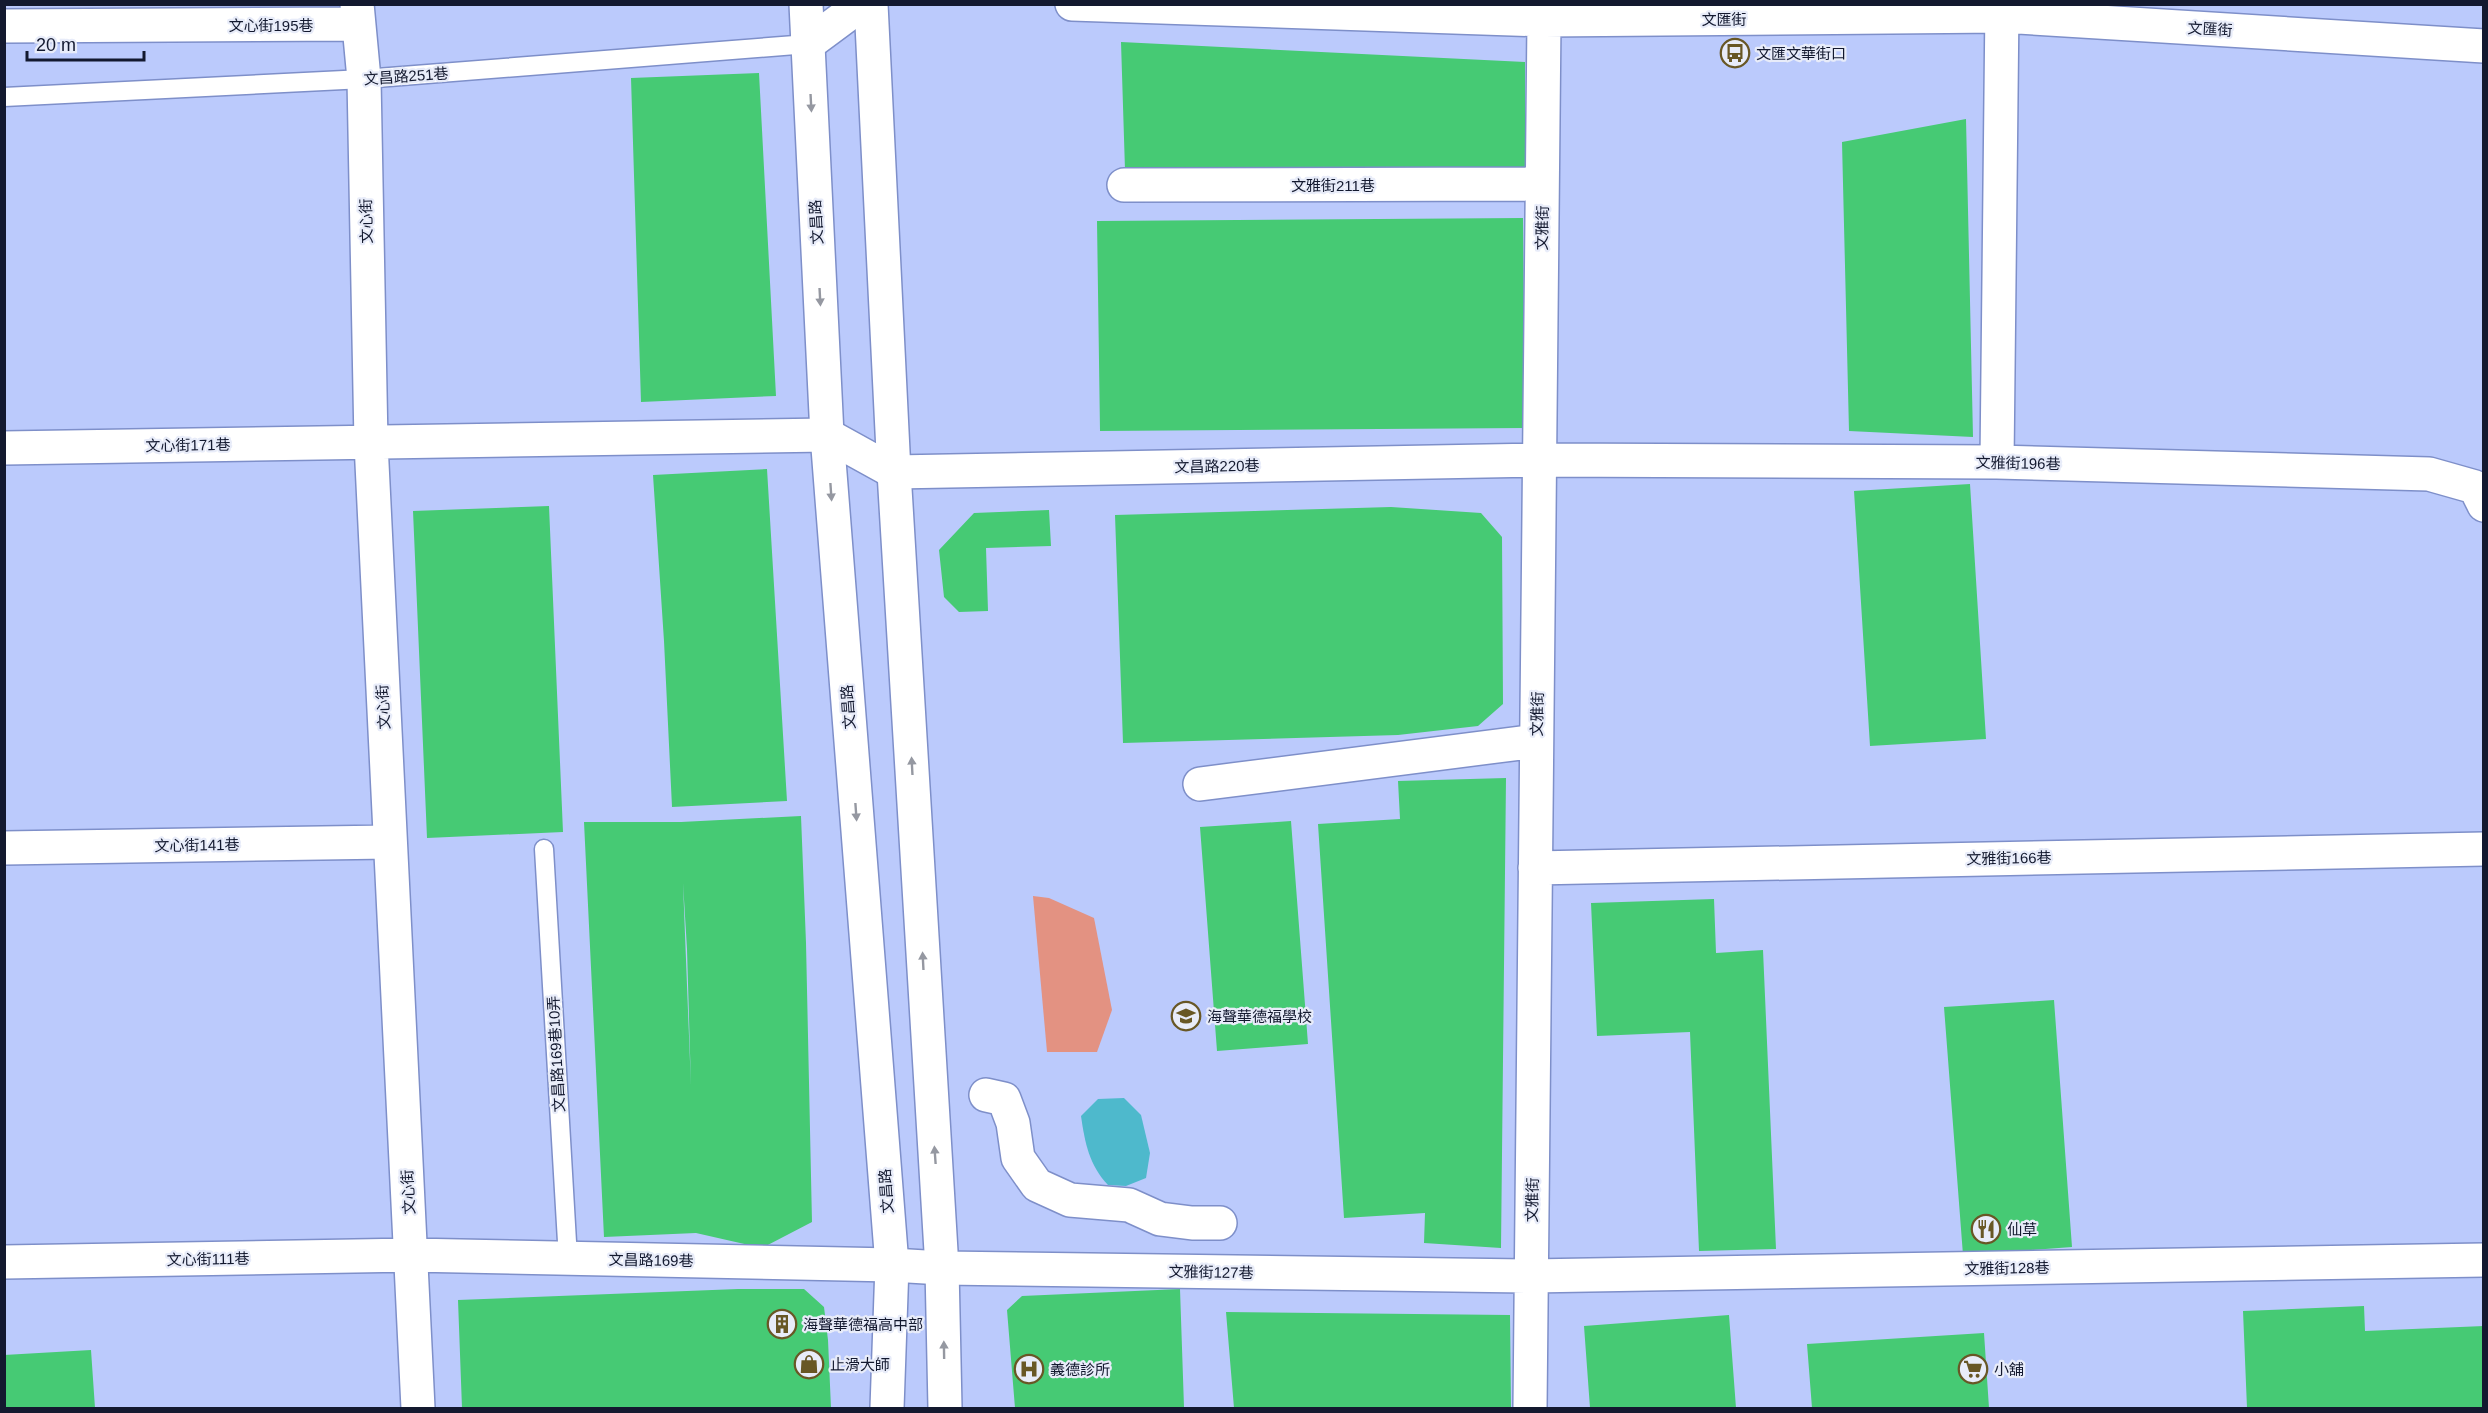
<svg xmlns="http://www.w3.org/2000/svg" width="2488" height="1413" font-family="Helvetica,'Noto Sans TC',sans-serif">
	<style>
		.green { fill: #e39282 }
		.water { fill: #4eb9cc }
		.building { fill: #46ca74; fill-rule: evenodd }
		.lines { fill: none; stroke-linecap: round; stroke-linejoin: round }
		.lane-casing { stroke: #7e8fc9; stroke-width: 21 }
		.street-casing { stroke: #7e8fc9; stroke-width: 36 }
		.secondary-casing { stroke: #7e8fc9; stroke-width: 36 }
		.lane { stroke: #fff; stroke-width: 18 }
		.street { stroke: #fff; stroke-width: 33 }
		.secondary { stroke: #fff; stroke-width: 33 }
		.oneway { fill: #9598a1 }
		.labels { text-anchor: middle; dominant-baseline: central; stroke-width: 4.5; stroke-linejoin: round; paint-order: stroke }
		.street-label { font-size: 15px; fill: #13192f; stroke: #e8ecf9 }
		.poi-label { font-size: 15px; fill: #13192f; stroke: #e8ecf9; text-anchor: start }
	</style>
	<rect width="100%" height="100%" fill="#bbcafc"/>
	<path class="green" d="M1033 896 1049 898 1094 918 1112 1010 1097 1052H1047Z"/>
	<path class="water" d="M1124 1098 1141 1115 1150 1153 1146 1178 1126 1186 1108 1185C1089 1165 1085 1143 1081 1116L1098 1099Z"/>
	<path class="building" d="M1121 42 1525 62V174L1125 170Z
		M759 73 776 396 641 402 631 78Z
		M1966 119 1973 437 1849 431 1842 142Z
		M1523 218 1525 428 1100 431 1097 221Z
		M767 469 787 801 672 807 664 641 653 475Z
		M1970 484 1986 739 1870 746 1854 491Z
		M549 506 563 832 427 838 413 511Z
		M1391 507 1481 513 1502 537 1503 704 1478 726 1398 735 1123 743 1115 515Z
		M1049 510 1051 546 986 548 988 611 959 612 944 597 939 550 974 513Z
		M1506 778 1501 1248 1424 1243 1425 1213 1344 1218 1318 824 1400 819 1398 781Z
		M801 816 806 943 812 1222 762 1248 696 1233 604 1237 584 822H681ZM683 883 687 949 691 1087Z
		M1291 821 1308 1044 1217 1051 1200 827Z
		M1714 899 1716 953 1763 950 1776 1249 1699 1251 1690 1032 1597 1036 1591 903Z
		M2054 1000 2072 1247 1963 1255 1944 1007Z
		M738 1289H804L824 1307 828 1340 831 1408H462L458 1300Z
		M1180 1289 1184 1407 1015 1408 1007 1310 1022 1296Z
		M2364 1306 2365 1331 2484 1326V1408H2247L2243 1311Z
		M1226 1312 1510 1315 1511 1408H1234Z
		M1729 1315 1736 1408H1590L1584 1326Z
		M1984 1333 1989 1408H1812L1807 1344Z
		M91 1350 95 1408H4V1355Z"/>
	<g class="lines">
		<g class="lane-casing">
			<path id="lane" d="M4 97 364 79 808 44
				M544 849 568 1259"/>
		</g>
		<g class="street-casing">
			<path id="street" d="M357 4 364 79 371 443 418 1408
				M1072 4 1544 20 2002 16 2484 46
				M4 26 358 24
				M808 44 862 4
				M1124 185 1542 184
				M4 448 827 435 894 472 1540 460 1997 462 2429 474 2475 487 2484 505
				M1997 462 2002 4
				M1200 784 1536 741
				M4 848 389 842
				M1535 868 2484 849
				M986 1095 1004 1099 1013 1123 1018 1158 1037 1185 1070 1200 1129 1205 1160 1219 1192 1223H1220
				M4 1262 411 1255 892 1265 942 1268 1531 1276 2484 1260
				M1530 1408 1544 20"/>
		</g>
		<g class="secondary-casing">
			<path id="secondary" d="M806 4 827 435 892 1265 887 1408
				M871 4 894 472 942 1268 945 1408"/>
		</g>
		<use href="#lane" class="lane"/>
		<use href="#street" class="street"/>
		<use href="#secondary" class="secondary"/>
	</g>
	<defs><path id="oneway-solid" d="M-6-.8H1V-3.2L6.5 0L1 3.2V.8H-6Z" transform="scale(1.5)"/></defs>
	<g class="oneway">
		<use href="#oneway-solid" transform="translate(811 103) rotate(87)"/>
		<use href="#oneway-solid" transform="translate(820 297) rotate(87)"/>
		<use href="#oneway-solid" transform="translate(831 492) rotate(86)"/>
		<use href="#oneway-solid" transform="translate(912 766) rotate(-93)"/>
		<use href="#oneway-solid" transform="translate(856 812) rotate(86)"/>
		<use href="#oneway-solid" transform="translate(923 961) rotate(-93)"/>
		<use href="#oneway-solid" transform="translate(935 1155) rotate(-94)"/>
		<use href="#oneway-solid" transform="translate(944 1350) rotate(-91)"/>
	</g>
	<defs>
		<g id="bus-ring" transform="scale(1.5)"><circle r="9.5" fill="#e8ecf9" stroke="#685725" stroke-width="1.5"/><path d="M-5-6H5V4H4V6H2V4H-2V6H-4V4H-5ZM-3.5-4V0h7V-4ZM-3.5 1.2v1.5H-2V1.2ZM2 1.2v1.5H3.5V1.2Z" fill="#685725"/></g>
		<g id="school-ring" transform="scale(1.5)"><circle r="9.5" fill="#e8ecf9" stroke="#685725" stroke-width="1.5"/><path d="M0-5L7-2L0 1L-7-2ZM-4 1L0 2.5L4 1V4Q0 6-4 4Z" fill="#685725"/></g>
		<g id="restaurant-ring" transform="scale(1.5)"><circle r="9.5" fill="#e8ecf9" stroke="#685725" stroke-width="1.5"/><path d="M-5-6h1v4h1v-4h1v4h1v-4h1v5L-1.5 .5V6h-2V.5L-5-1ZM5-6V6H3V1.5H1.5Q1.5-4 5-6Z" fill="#685725"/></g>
		<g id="building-ring" transform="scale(1.5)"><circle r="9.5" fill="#e8ecf9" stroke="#685725" stroke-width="1.5"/><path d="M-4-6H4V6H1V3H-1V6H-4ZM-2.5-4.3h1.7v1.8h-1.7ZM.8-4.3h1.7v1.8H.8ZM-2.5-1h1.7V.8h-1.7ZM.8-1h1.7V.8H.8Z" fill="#685725"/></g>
		<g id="shop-ring" transform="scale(1.5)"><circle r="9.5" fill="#e8ecf9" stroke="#685725" stroke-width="1.5"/><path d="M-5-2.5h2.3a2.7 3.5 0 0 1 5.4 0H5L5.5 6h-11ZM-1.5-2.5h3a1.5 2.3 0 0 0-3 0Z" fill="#685725"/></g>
		<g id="hospital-ring" transform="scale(1.5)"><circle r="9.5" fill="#e8ecf9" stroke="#685725" stroke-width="1.5"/><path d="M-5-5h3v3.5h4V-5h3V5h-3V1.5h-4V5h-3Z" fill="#685725"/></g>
		<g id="supermarket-ring" transform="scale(1.5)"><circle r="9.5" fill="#e8ecf9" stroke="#685725" stroke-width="1.5"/><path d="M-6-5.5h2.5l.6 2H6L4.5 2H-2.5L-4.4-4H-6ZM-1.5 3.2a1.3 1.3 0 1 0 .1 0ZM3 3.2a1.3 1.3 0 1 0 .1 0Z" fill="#685725"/></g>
	</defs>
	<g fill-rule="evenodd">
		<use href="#bus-ring" x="1735" y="53"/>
		<use href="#school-ring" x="1186" y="1016"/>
		<use href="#restaurant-ring" x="1986" y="1229"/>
		<use href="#building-ring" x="782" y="1324"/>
		<use href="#shop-ring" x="809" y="1364"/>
		<use href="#hospital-ring" x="1029" y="1369"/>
		<use href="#supermarket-ring" x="1973" y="1369"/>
	</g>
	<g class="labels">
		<g class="street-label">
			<text x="1724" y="19">文匯街</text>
			<text x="271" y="25">文心街195巷</text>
			<text transform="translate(2210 29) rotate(3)">文匯街</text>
			<text transform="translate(406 76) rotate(-4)">文昌路251巷</text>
			<text x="1333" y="185">文雅街211巷</text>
			<text transform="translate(366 221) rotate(-91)">文心街</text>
			<text transform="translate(816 222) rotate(-93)">文昌路</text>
			<text transform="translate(1542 228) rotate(-89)">文雅街</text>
			<text transform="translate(188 445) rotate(-1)">文心街171巷</text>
			<text transform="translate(2018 463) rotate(1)">文雅街196巷</text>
			<text transform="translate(1217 466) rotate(-1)">文昌路220巷</text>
			<text transform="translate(383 707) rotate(-93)">文心街</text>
			<text transform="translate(848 707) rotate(-94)">文昌路</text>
			<text transform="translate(1537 714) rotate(-89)">文雅街</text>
			<text transform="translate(197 845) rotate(-1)">文心街141巷</text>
			<text transform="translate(2009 858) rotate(-1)">文雅街166巷</text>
			<text transform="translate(556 1054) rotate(-93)">文昌路169巷10弄</text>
			<text transform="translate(886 1191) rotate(-94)">文昌路</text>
			<text transform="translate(408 1192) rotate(-93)">文心街</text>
			<text transform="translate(1532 1200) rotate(-89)">文雅街</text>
			<text transform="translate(208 1259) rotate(-1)">文心街111巷</text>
			<text transform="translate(651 1260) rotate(1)">文昌路169巷</text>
			<text transform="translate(2007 1268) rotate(-1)">文雅街128巷</text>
			<text transform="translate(1211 1272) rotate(1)">文雅街127巷</text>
		</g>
		<g class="poi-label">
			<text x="1756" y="53">文匯文華街口</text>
			<text x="1207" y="1016">海聲華德福學校</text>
			<text x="2007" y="1229">仙草</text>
			<text x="803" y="1324">海聲華德福高中部</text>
			<text x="830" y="1364">止滑大師</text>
			<text x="1050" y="1369">義德診所</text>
			<text x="1994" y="1369">小舖</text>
		</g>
	</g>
	<rect width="2488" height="1413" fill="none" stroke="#13192f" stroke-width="12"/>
	<path d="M27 51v9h117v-9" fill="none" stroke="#13192f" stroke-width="3"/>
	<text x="36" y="51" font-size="18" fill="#13192f" stroke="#e8ecf9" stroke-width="4.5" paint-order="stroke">20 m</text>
</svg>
